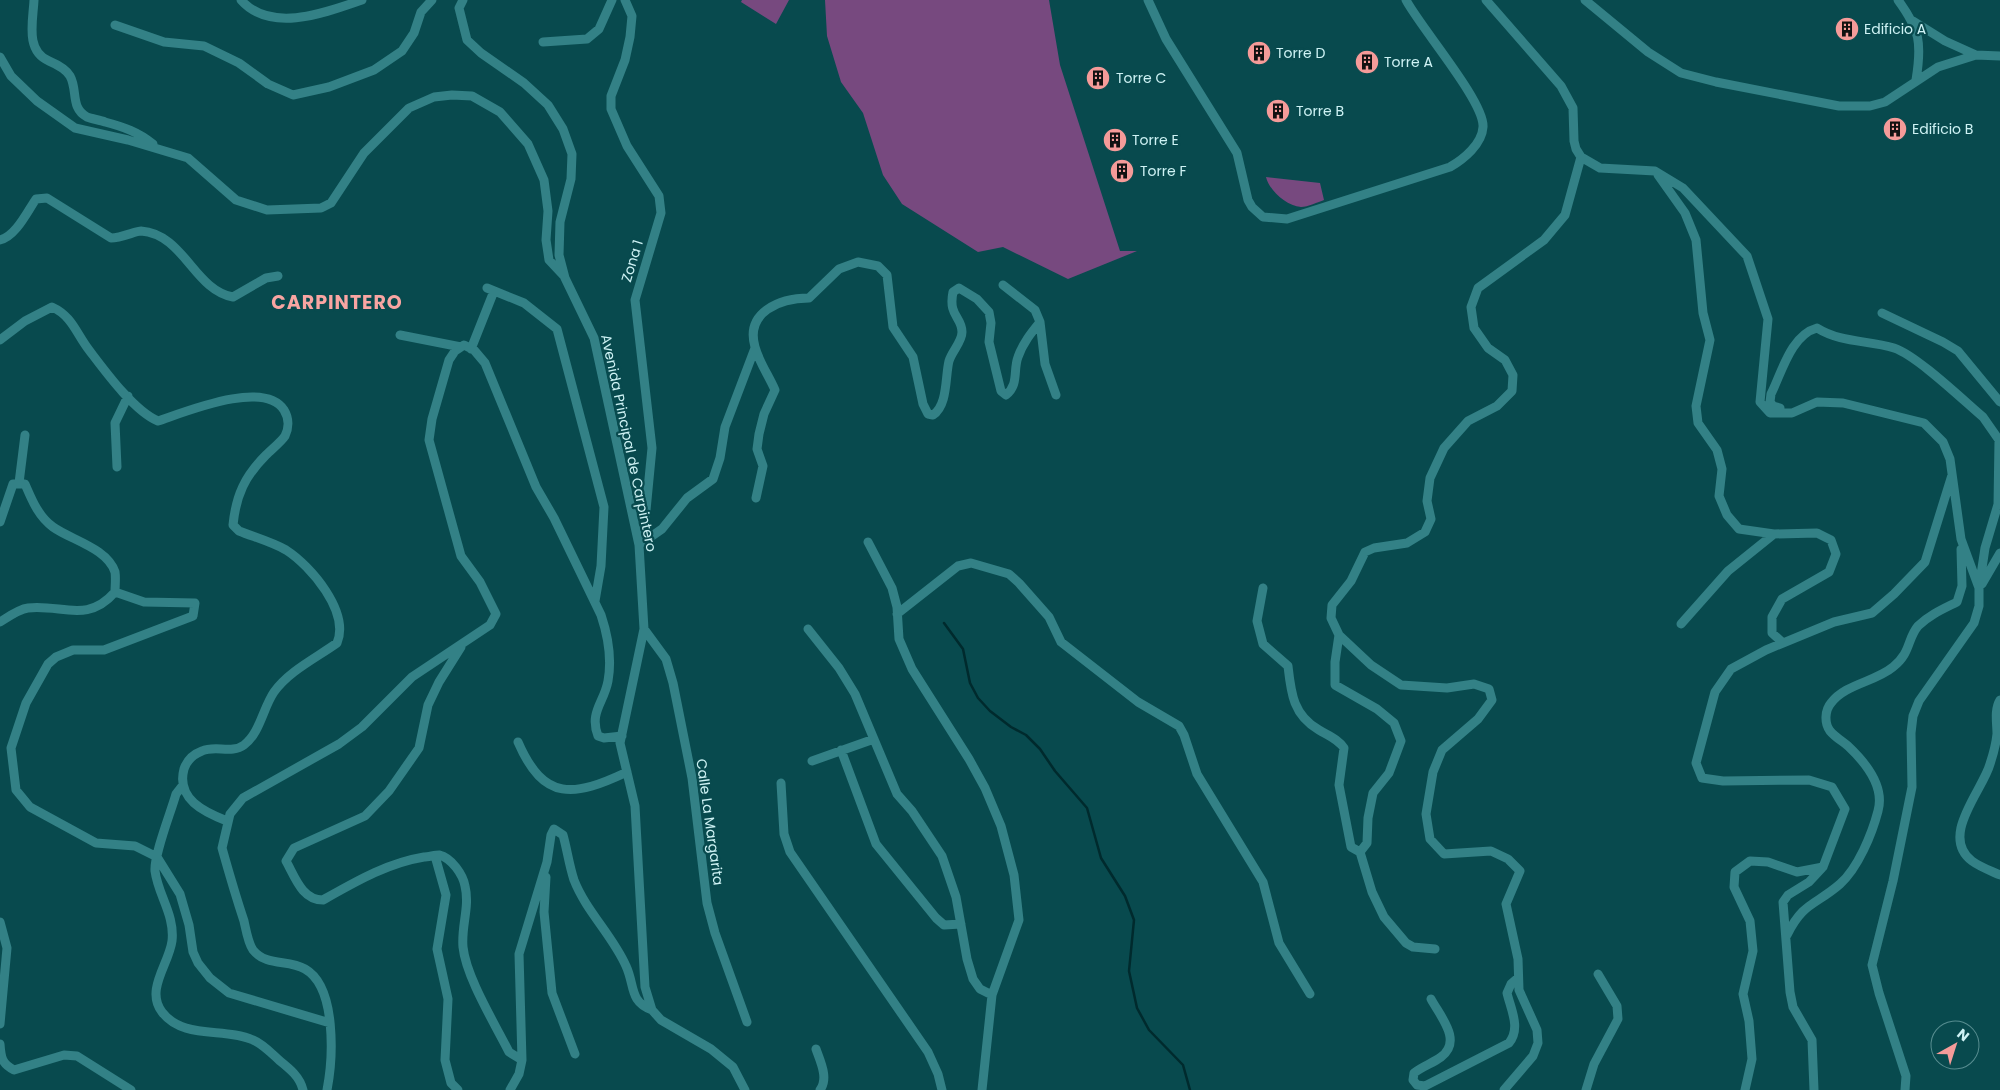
<svg xmlns="http://www.w3.org/2000/svg" width="2000" height="1090" font-family="Poppins,sans-serif">
	<style>
		.green { fill: #77497f }
		.lines { fill: none; stroke-linecap: round; stroke-linejoin: round }
		.stream { stroke: #002a2d; stroke-width: 2.5 }
		.street { stroke: #338186; stroke-width: 9 }
		.labels { text-anchor: middle; dominant-baseline: central; stroke-width: 4.5; stroke-linejoin: round; paint-order: stroke }
		.poi-label { font-size: 14px; fill: #cef2f4; stroke: #084a4e; text-anchor: start }
		.street-label { font-size: 14px; fill: #cef2f4; stroke: #084a4e }
		.district-label { font-size: 19px; font-weight: bold; letter-spacing: 1px; fill: #f9a5a2; stroke: #084a4e }
	</style>
	<rect width="100%" height="100%" fill="#084a4e"/>
	<path class="green" d="M742 0H789L776 24 741 2Z
		M825 0H1049L1060 65 1120 251H1137L1068 279 1003 247 978 252 902 204 883 175 863 113 841 82 827 36Z
		M1266 177 1320 183 1324 200C1318 202 1308 207 1301 207 1286 206 1269 190 1266 177Z"/>
	<g class="lines">
		<path class="stream" d="M944 623 963 649 970 683 978 698 990 711 1011 727 1026 735 1040 749 1055 771 1087 808 1101 858 1125 896 1134 920 1129 971 1137 1008 1149 1030 1183 1065 1190 1090"/>
		<path class="street" d="M34 0C33 21 25 51 49 61 56 64 66 69 70 76 78 90 70 108 87 117 92 119 100 120 105 122 124 127 138 132 153 144
			M241 0C271 34 327 12 362 0
			M463 0 459 8 467 40 481 53 524 83 548 105 563 129 572 154 571 179 560 222 559 255 565 278 594 338 639 545 644 629 620 743 635 806 645 987 652 1010 661 1020 711 1049 733 1067 745 1090
			M625 0 632 16 630 37 625 60 611 96V109L627 146 659 196 661 213 635 300 652 448 644 531 639 545
			M1148 0 1166 39 1237 153 1248 200 1252 207 1263 217 1287 219 1450 167C1464 159 1482 144 1483 127 1485 102 1420 27 1406 0
			M1486 0 1561 86 1573 108 1574 141 1576 149 1581 157 1600 168 1655 171 1683 188 1747 256 1768 319 1760 402 1770 413H1792L1817 402 1843 403 1924 423 1943 442 1950 459 1961 539 1979 588V606L1974 623 1919 701 1913 716 1911 733 1912 787 1893 881 1872 965 1879 993 1906 1076 1905 1090
			M1585 0 1648 52 1681 73 1716 82 1839 106H1870L1885 102 1938 67 1976 55 2000 56
			M1898 0C1920 30 1922 43 1916 80
			M1913 21 1945 41 1976 55
			M115 25 164 42 204 46 239 63 268 84 293 95 329 87 374 70 402 51 414 33 421 12 432 0
			M543 42 587 39 599 29 612 0
			M0 57 11 76 37 101 75 128 128 140 188 158 236 200 267 210 321 208 331 203 364 153 409 108 434 97 452 95 472 96 500 112 528 144 544 180 548 211 546 240 549 260 564 276
			M1658 175 1685 213 1696 240 1703 313 1710 340 1696 406 1698 423 1717 450 1722 469 1719 496 1727 515 1739 529 1774 534 1817 533 1831 540 1836 554 1829 572 1782 599 1772 617V633L1783 643
			M0 240C16 236 27 212 36 199L47 198 111 238C121 238 136 231 141 231 184 234 194 290 233 297L266 278 278 276
			M1003 285 1035 310 1040 322 1045 364 1056 395
			M487 288 524 303 557 329 604 507 601 566 595 601
			M1882 313 1943 342 1958 351 2000 402
			M400 335 461 347
			M0 340 25 321 52 307C72 316 76 333 89 350 105 371 134 411 158 421 185 412 264 379 284 410 289 418 289 428 285 436 281 442 272 449 266 455 245 476 236 495 233 525L239 531C254 537 272 542 286 550 311 566 350 612 337 643 316 658 289 671 274 692 263 708 260 733 244 745 232 754 215 745 202 751 194 754 187 760 184 769 176 799 204 812 227 821
			M471 349 494 291
			M1780 408 1773 406 1770 402 1771 394C1782 372 1791 335 1817 328 1841 343 1868 340 1894 348 1916 355 1963 400 1983 417L1999 440 1998 505
			M117 467 115 423 128 396
			M19 483 25 435
			M756 498 763 466 757 449 759 434 764 414 775 390C769 376 759 362 755 347 745 312 780 298 809 298L839 269 858 262 878 266 887 275 893 327 913 357 923 404 928 414 933 415C948 405 945 377 949 361 952 351 962 342 962 332 962 317 948 316 953 292L959 288 977 299 989 312 991 323 989 342 1001 391 1006 395C1019 385 1013 370 1018 357 1023 343 1031 333 1040 322
			M0 522 13 484H25C32 500 38 516 53 527 71 540 107 548 115 572 116 578 115 586 115 592 87 624 62 604 28 608 19 609 8 617 0 622
			M868 542 892 588 897 607 899 639 912 669 969 759 985 788 1001 826 1014 875 1019 920 992 995 982 1090
			M639 545 662 529 687 498 713 479 720 458 725 427 755 348
			M1982 584 2000 553
			M1263 588 1257 621 1263 644 1288 666C1291 693 1293 715 1319 730 1329 736 1338 739 1344 748L1339 785 1351 847 1360 852 1367 843 1368 818 1373 793 1389 773 1401 741 1394 723 1377 709 1335 685V662L1339 635
			M1979 588 1985 548 1999 501
			M115 592 144 602 195 603 193 616 104 650H73L56 657 48 664 26 703 11 748 16 790 30 807 96 843 135 846 157 857 180 894 189 925 193 952 198 963 210 978 229 993 330 1023
			M897 614 958 566 971 563 1009 574 1019 583 1049 617 1061 642 1138 702 1179 726 1184 735 1197 774 1263 882 1279 943 1310 994
			M1681 624 1728 571 1774 534
			M644 629 666 659 673 683 692 778 707 903 715 933 747 1022
			M808 629 839 668 855 694 897 794 912 811 942 856 956 897 967 959 973 979 980 989 992 995
			M461 647 439 682 428 705 419 748 389 791 365 816 294 848 286 861C295 877 302 900 323 900 355 882 387 863 424 857 428 857 435 855 439 855 452 858 463 875 465 886 470 907 461 926 463 947 466 977 495 1024 509 1052L522 1060
			M2000 700C1994 710 1997 723 1997 734 1996 744 1993 755 1990 764 1983 790 1939 836 1972 861 1980 867 1991 871 2000 875
			M518 742C544 802 574 797 627 772
			M841 750 876 844 936 918 944 925 961 924
			M812 761 874 739
			M781 783 784 834 790 852 928 1052 938 1074 942 1090
			M183 785 176 794C171 812 154 854 155 871 158 895 175 915 172 941 169 964 145 990 162 1012 183 1040 225 1027 253 1040 263 1044 272 1054 280 1061 290 1069 300 1077 303 1090
			M1360 852 1372 892 1384 917 1406 943 1413 947 1435 949
			M435 856 446 895 437 949 448 999 445 1060 451 1083 458 1090
			M546 877 544 912 552 993 575 1054
			M0 922 7 948 0 1024
			M1787 935C1803 902 1816 905 1840 884 1858 868 1872 834 1878 811 1885 786 1865 762 1848 746 1842 741 1835 737 1830 731 1824 723 1825 710 1831 703 1845 684 1875 682 1893 667 1911 653 1907 639 1918 626 1929 615 1943 609 1957 602L1962 586 1961 549
			M1431 999C1440 1016 1463 1041 1441 1057 1433 1063 1423 1066 1414 1073L1413 1080 1417 1085 1425 1086 1509 1043C1521 1028 1511 1010 1507 993L1511 984 1518 978
			M0 1044C1 1058 2 1064 14 1070L64 1055 77 1056 131 1090
			M816 1049C820 1061 829 1078 820 1090
			M327 1090C333 1059 337 987 305 969 288 959 267 967 253 950 248 943 246 930 244 921 236 897 229 873 222 848L230 814 243 798 339 744 362 727 412 677 490 625 496 614 480 582 461 556 429 440 432 419 449 360 455 351 464 345 474 350 485 363 536 487 554 518 601 615C608 636 612 659 608 681 604 703 589 712 598 736L604 738 622 736
			M510 1090 519 1074 522 1060 519 954 547 862 551 835 554 829 563 835C567 849 569 865 574 880 586 911 613 936 626 966 635 985 629 1002 652 1010
			M1504 1090 1533 1056 1538 1043 1537 1030 1519 990 1518 959 1506 904 1520 871 1508 859 1491 851 1444 854 1430 839 1426 814 1433 772 1442 750 1478 719 1492 700 1489 689 1474 684 1447 688 1401 685 1371 665 1339 635 1331 618 1332 605 1351 581 1365 552 1374 548 1407 543 1425 532 1431 519 1427 501 1430 478 1444 448 1468 421 1497 406 1512 391 1513 375 1505 360 1488 348 1474 328 1471 307 1478 288 1544 240 1565 215 1581 157
			M1586 1090 1594 1064 1618 1019 1617 1006 1598 974
			M1745 1090 1752 1059 1749 1021 1743 994 1753 951 1750 921 1734 887 1735 872 1750 861 1768 862 1797 872 1823 867 1845 809 1832 787 1809 780 1723 781 1702 778 1696 763 1715 692 1731 669 1766 650 1834 622 1872 613 1894 594 1925 562 1952 475
			M1814 1090 1812 1040 1793 1007 1790 992 1783 902 1788 895 1809 882 1823 867"/>
	</g>
	<defs>
		<g id="building-disc" transform="scale(1.25)"><circle r="9.5" fill="#f59b99" stroke="#084a4e"/><path d="M-4-6H4V6H1V3H-1V6H-4ZM-2.5-4.3h1.7v1.8h-1.7ZM.8-4.3h1.7v1.8H.8ZM-2.5-1h1.7V.8h-1.7ZM.8-1h1.7V.8H.8Z" fill="#111"/></g>
	</defs>
	<g fill-rule="evenodd">
		<use href="#building-disc" x="1847" y="29"/>
		<use href="#building-disc" x="1259" y="53"/>
		<use href="#building-disc" x="1367" y="62"/>
		<use href="#building-disc" x="1098" y="78"/>
		<use href="#building-disc" x="1278" y="111"/>
		<use href="#building-disc" x="1895" y="129"/>
		<use href="#building-disc" x="1115" y="140"/>
		<use href="#building-disc" x="1122" y="171"/>
	</g>
	<g class="labels">
		<g class="poi-label">
			<text x="1864" y="29">Edificio A</text>
			<text x="1276" y="53">Torre D</text>
			<text x="1384" y="62">Torre A</text>
			<text x="1116" y="78">Torre C</text>
			<text x="1296" y="111">Torre B</text>
			<text x="1912" y="129">Edificio B</text>
			<text x="1132" y="140">Torre E</text>
			<text x="1140" y="171">Torre F</text>
		</g>
		<g class="street-label">
			<text transform="translate(632 261) rotate(-73)">Zona 1</text>
			<text transform="translate(629 443) rotate(78)">Avenida Principal de Carpintero</text>
			<text transform="translate(710 822) rotate(82)">Calle La Margarita</text>
		</g>
		<g class="district-label">
			<text x="337" y="302">CARPINTERO</text>
		</g>
	</g>
	<g transform="translate(1955 1045) rotate(39)"><circle r="24" fill="#084a4e" stroke="#578d90"/>
	<path d="M0-4L9 19L0 12L-9 19Z" fill="#f59b99"/>
	<text y="-8" font-size="14" font-weight="bold" text-anchor="middle" fill="#cef2f4">N</text>
	</g>
</svg>
